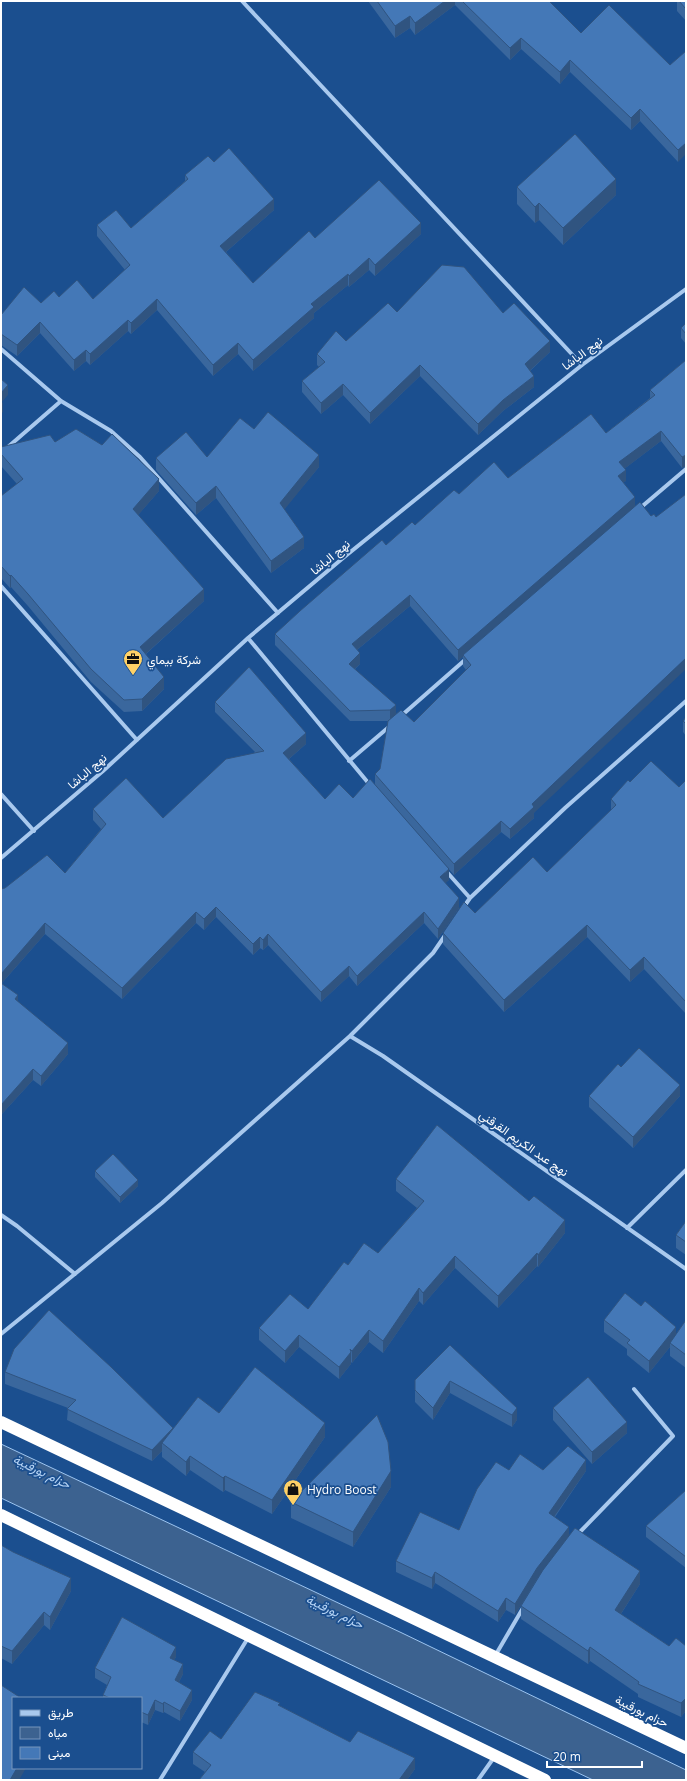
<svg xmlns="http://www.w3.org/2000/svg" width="687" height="1781" font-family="'Open Sans',Vazirmatn,sans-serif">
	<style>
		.water { fill: #3c6290; stroke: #9cc4f0 }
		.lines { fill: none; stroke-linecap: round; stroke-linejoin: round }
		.street { stroke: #a9c9ee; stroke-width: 4 }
		.highway { stroke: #fff; stroke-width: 12 }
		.wall { fill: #3a679d; fill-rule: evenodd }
		.shaded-wall { fill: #305480 }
		.building { fill: #4478b7; stroke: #305480 }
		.labels { text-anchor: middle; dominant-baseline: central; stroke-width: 3.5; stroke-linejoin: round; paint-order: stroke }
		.street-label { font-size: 12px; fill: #fff; stroke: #1b4f8f }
		.poi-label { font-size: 12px; fill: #fff; stroke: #1b4f8f; text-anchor: start }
		.water-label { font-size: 13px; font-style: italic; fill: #b5d3f5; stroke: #1b4f8f }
	</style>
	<rect width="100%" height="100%" fill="#1b4f8f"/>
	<path class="water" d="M1 1444 402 1633 686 1770V1780H593L1 1498Z"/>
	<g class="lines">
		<path class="street" d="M242 1 582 365
			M1 349 61 401 111 431 140 457 278 613
			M1 453 61 401
			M639 509 686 469
			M1 586 137 740
			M248 638 370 785
			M401 716 466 659
			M349 761 390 726
			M1 794 34 831
			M1 858 103 771 248 638 343 558 582 365 686 289
			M446 871 470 898
			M463 908 470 898 565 808 686 701
			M350 1036 383 1056 686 1269
			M1 1215 17 1226 75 1274
			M627 1228 686 1170
			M1 1334 162 1203 350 1036 433 953 446 934
			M577 1535 673 1436 634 1389
			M495 1656 523 1608
			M160 1780 248 1638
			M478 1780 495 1756"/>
		<path class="highway" d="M1 1422 686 1748
			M1 1515 545 1780"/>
	</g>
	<path class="wall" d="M368 1H549L581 33 670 65 686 51 678 162 640 121 631 130 570 72 560 84 521 49 510 60 455 5 415 35 410 28 395 38Z
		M677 1H686V21L677 11Z
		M214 162 274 210 226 252 253 283 315 238 421 234 375 276 369 270 349 287 348 285 314 313V318L253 371 238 354 213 376 157 310 131 334 128 331 90 365 86 361 74 371 40 333 17 356 1 345V315L41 303 59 297 93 299 125 270 97 236V225L131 228 185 181V175Z
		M517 187 616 195 563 245 539 220 535 223 517 204Z
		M397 312 503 313 550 352 530 371 534 387 503 411 478 435 420 376 370 424 343 395 321 414 302 392V381L319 367 317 365V354L346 341Z
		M686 323V344L681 338V328Z
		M686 360V466L682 468 661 441 624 469 626 481 623 482 534 813V818L510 839 501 832 454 875 375 785V774L380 769 388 721H350L275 645V634L386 545 459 494 508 478 606 433 650 398V390ZM410 606 458 661 463 657V666L466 670 414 722 396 714 355 669 360 664 357 650Z
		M254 429 319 467 284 509 304 548 271 573 216 498 196 515 156 470V458L207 457Z
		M55 442 159 491 138 515 204 601 146 654 164 689 142 711 124 712 91 682 28 606 11 587 10 588 1 578V496L17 484 1 466V447Z
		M215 702 306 744 289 759 325 799 353 798 449 880 445 883 459 908 438 939 424 923 357 986 349 976 321 1002 268 945 263 950 260 948 253 955 216 917 204 930 196 923 122 999 45 934 2 983 18 1002 68 1054 41 1086 33 1080 1 1115V889L65 873 101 829 93 820V809L163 818 255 752 215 712Z
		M686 717V736L683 732V721Z
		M686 780V1014L644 969 630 982 587 937 504 1012 443 944V933L475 913 547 872 611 811V799L630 782 679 787Z
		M621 1067 680 1096 633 1148 589 1107V1096Z
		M95 1171 138 1186 120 1203 95 1177Z
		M396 1179 565 1233 538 1267 537 1266 498 1308 455 1268 423 1305 419 1301 383 1353 369 1342 352 1363 351 1362V1364L339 1379 299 1347 285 1363 259 1340V1328L308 1309 348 1265 378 1253 417 1208 396 1191Z
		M686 1221V1255L676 1248V1235Z
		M604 1320 676 1334 686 1320V1368L670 1356V1347L649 1373 627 1355V1349L604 1332Z
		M450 1345 517 1420 512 1427 450 1393 433 1420 415 1402V1380Z
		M5 1372 173 1428 219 1413 325 1437 272 1514 225 1490 223 1492 190 1470 186 1476 162 1457V1451L152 1461 67 1420 68 1408 5 1384Z
		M553 1408 627 1433 592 1464 553 1420Z
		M509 1470 586 1471 555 1517 569 1536 640 1584 621 1614 669 1646H686V1713L685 1712 681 1717 638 1697V1694L590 1661 588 1664 521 1619V1606L538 1578 515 1615 506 1610 498 1622 435 1583 432 1589 396 1572V1561L459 1530Z
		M391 1487 353 1547 291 1518V1502Z
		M686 1490V1568L646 1537V1526Z
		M1 1545 71 1591 50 1630 44 1625 12 1664 1 1658Z
		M176 1657 174 1660 183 1674 179 1682 192 1700 180 1721 164 1712 163 1713 155 1710 148 1725 141 1722V1698H103V1695L107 1685 95 1678V1668Z
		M280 1706 350 1742 415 1769 407 1780H199L205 1772 193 1764V1752L221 1739Z"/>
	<path class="shaded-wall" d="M445 1H455V5L415 35V23Z
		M410 16V28L395 38V26Z
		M521 38V49L510 60V48Z
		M570 60V72L560 84V72Z
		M640 109V121L631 130V118Z
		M686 143V154L678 162V150Z
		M616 179V195L563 245V228Z
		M274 199V210L220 257V246Z
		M539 203V220L535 223V207Z
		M421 223V234L375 276V265Z
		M369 258V270L349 287V276Z
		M348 274V285L314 313V318L253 371V360L311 304Z
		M157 299V310L131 334V323Z
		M128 320V331L90 365V354Z
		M40 322V333L17 356V345Z
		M550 341V352L525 375V364Z
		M238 343V354L213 376V365Z
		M86 350V361L74 371V360Z
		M420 365V376L370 424V413Z
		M534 376V387L503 411 478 435V424L503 400Z
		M343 384V395L321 414V403Z
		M8 385V395L1 403V393Z
		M3 402V412L1 414V404Z
		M661 431V441L619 473V462Z
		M319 455V467L280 515V503Z
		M686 455V466L682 468V457Z
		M626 470V481L618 486V476Z
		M159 479V491L133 521V509Z
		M216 486V498L196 515V503Z
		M635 497V507L463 655V657L458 661V650Z
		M304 537V548L271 573V561Z
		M11 575V587L10 588V576Z
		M204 589V601L140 659V647Z
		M410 595V606L352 654V644Z
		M360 653V664L349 674V664Z
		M686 658V669L534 813V818L510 839V829L532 804Z
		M164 677V689L142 711V699Z
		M396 705V716L390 721V710Z
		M306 733V744L283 764V753Z
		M501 821V832L454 875V864Z
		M449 869V880L440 888V877Z
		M459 898V908L438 939V929Z
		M216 907V917L204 930V919Z
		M196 912V923L122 999V988Z
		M424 912V923L357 986V976Z
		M45 923V934L1 984V974Z
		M587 925V937L504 1012V1000Z
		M268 934V945L263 950V940Z
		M260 937V948L253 955V944Z
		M644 957V969L630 982V970Z
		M349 966V976L321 1002V992Z
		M18 995V1005L15 999Z
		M68 1043V1054L41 1086V1076Z
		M33 1069V1080L1 1115V1105Z
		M680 1085V1096L633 1148V1137Z
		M138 1180V1186L120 1203V1197Z
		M565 1220V1233L538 1267V1255Z
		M537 1253V1266L498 1308V1296Z
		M455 1256V1268L423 1305V1293Z
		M419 1288V1301L383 1353V1341Z
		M676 1327V1338L670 1343V1347L649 1373V1361Z
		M369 1330V1342L352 1363V1351Z
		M299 1335V1347L285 1363V1351Z
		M351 1352V1364L339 1379V1367Z
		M450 1381V1393L433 1420V1408Z
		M517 1408V1420L512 1427V1415Z
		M627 1422V1433L592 1464V1452Z
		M325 1423V1437L272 1514V1500Z
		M173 1428 162 1443V1451L152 1461V1450Z
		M190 1456V1470L186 1476V1462Z
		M586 1460V1471L549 1524V1513Z
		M391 1471V1487L353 1547V1532Z
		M225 1476V1490L223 1492V1478Z
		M569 1527V1538L537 1579 515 1615V1604L537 1568Z
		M640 1571V1584L615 1623V1610Z
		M435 1572V1583L432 1589V1578Z
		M71 1578V1591L50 1630V1617Z
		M506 1598V1610L498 1622V1611Z
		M44 1612V1625L12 1664V1651Z
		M176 1647V1657L170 1668V1658Z
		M590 1647V1661L588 1664V1651Z
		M183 1664V1674L175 1690V1680Z
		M192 1690V1700L180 1721V1711Z
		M685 1699V1712L681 1717V1703Z
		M155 1700V1710L148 1725V1715Z
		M164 1702V1712L163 1713V1704Z
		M415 1758V1769L407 1780H399Z
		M17 1768H26L19 1780H10Z"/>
	<path class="building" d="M377 1H445L415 23 410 16 395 26Z
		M462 1H549L581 33 609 5 670 65 686 51V143L678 150 640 109 631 118 570 60 560 72 521 38 510 48Z
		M679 1H686V9Z
		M575 134 616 179 563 228 539 203 535 207 517 187Z
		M229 148 274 199 220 246 253 283 309 231 315 238 379 180 421 223 375 265 369 258 349 276 348 274 311 304 314 307 253 360 238 343 213 365 157 299 131 323 128 320 90 354 86 350 74 360 40 322 17 345 1 334V315L24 287 41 303 54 291 59 297 77 280 93 299 130 265 97 225 116 210 131 228 188 179 185 175 208 156 214 162Z
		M442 265 464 267 503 313 514 303 550 341 525 364 534 376 503 400 478 424 420 365 370 413 343 384 321 403 302 381 325 362 317 354 336 331 346 341 388 303 397 312Z
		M686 323V334L681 328Z
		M686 360V455L682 457 661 431 619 462 626 470 618 476 635 497 458 650 410 595 352 644 360 653 349 664 396 705 390 710 350 711 275 634 300 611 382 540 386 545 412 522 415 525 454 490 459 494 494 462 508 478 591 414 606 433 655 395 650 390Z
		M1 379 8 385 1 393Z
		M268 412 319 455 280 503 304 537 271 561 216 486 196 503 156 458 186 432 207 457 240 418 254 429Z
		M76 429 102 445 112 434 159 479 133 509 204 589 140 647 164 677 142 699 124 700 91 669 28 594 11 575 10 576 1 566V496L23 479 1 454V447L50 435 55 442Z
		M686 494V658L532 804 534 807 510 829 501 821 454 864 375 774 380 769 388 721 401 710 414 722 471 665 463 655 640 502 651 516 654 514 656 517Z
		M249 667 306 733 283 753 325 799 339 784 353 798 370 779 449 869 440 877 459 898 438 929 424 912 357 976 349 966 321 992 268 934 263 940 260 937 253 944 216 907 204 919 196 912 122 988 45 923 1 974V889L5 888 47 855 65 873 106 824 93 809 126 778 163 818 226 759 264 751 215 702Z
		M686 717V724L683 721Z
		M651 761 679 787 686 780V1002L644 957 630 970 587 925 504 1000 443 933 464 902 475 913 533 857 547 872 616 805 611 799 628 780 630 782Z
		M1 983 18 995 15 999 68 1043 41 1076 33 1069 1 1105Z
		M639 1048 680 1085 633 1137 589 1096 618 1064 621 1067Z
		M437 1125 529 1201 534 1196 565 1220 538 1255 537 1253 498 1296 455 1256 423 1293 419 1288 383 1341 369 1330 352 1351 350 1349 351 1352 339 1367 299 1335 285 1351 259 1328 290 1294 308 1309 344 1262 348 1265 364 1243 378 1253 424 1201 396 1179Z
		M113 1154 138 1180 120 1197 95 1171Z
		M686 1221V1242L676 1235Z
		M625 1293 641 1306 645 1301 676 1327 649 1361 627 1343 630 1340 604 1320Z
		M49 1310 111 1367 173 1428 152 1450 67 1409 76 1400 5 1372 14 1349Z
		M686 1320V1355L670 1343Z
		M450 1345 517 1408 512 1415 450 1381 433 1408 415 1390V1380Z
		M255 1367 325 1423 272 1500 225 1476 223 1478 190 1456 186 1462 162 1443 198 1397 219 1413Z
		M588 1377 627 1422 592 1452 553 1408Z
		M377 1415 388 1442 391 1471 353 1532 291 1502Z
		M568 1446 586 1460 549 1513 569 1527 537 1568 515 1604 506 1598 498 1611 435 1572 432 1578 396 1561 420 1512 459 1530 477 1489 496 1462 509 1470 520 1454 543 1470Z
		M686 1490V1557L646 1526Z
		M575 1528 640 1571 615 1610 669 1646 676 1638 686 1646V1700L685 1699 681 1703 638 1684 639 1682 590 1647 588 1651 521 1606 543 1570Z
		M1 1545 13 1552 71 1578 50 1617 44 1612 12 1651 1 1646Z
		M122 1617 176 1647 170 1658 183 1664 175 1680 192 1690 180 1711 164 1702 163 1704 155 1700 148 1715 141 1712V1698H110L103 1695 111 1677 95 1668Z
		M1 1685 21 1698H13V1768H17L10 1780H1Z
		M255 1692 280 1703 278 1705 350 1742 358 1731 415 1758 399 1780H199L211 1765 193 1752 210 1731 221 1739Z"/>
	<defs>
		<g id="office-pin" transform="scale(1)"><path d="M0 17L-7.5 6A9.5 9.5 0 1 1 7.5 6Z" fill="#ffd166" stroke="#1b4f8f"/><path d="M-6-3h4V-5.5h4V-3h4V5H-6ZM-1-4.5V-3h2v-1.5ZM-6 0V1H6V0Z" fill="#111"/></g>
		<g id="shop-pin" transform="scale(1)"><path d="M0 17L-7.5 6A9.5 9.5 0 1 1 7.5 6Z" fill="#ffd166" stroke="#1b4f8f"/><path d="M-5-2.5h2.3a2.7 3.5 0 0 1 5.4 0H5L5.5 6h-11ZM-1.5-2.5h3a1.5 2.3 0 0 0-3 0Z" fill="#111"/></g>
	</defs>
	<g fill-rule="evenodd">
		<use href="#office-pin" x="133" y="659"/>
		<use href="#shop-pin" x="293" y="1489"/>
	</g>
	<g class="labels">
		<g class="street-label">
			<text transform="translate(582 353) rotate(-37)">نهج الباشا</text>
			<text transform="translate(330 557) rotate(-40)">نهج الباشا</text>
			<text transform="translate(87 771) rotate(-41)">نهج الباشا</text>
			<text transform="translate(524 1143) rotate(35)">نهج عبد الكريم القرقني</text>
			<text transform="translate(642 1711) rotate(26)">حزام بورقيبة</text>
		</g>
		<g class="poi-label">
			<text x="147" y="659">شركة بيماي</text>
			<text x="307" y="1489">Hydro Boost</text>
		</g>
		<g class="water-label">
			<text transform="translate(42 1471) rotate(26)">حزام بورقيبة</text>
			<text transform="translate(335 1611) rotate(26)">حزام بورقيبة</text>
		</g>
	</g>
	<rect width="687" height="1781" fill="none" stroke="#ffffff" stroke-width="4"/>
	<rect x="12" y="1697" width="130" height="72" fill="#1b4f8f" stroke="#7695bc"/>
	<rect x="20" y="1710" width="20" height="6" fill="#a9c9ee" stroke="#7695bc"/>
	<text x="48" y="1717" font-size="12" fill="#ffffff">طريق</text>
	<rect x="20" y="1727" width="20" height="12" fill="#3c6290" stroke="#7695bc"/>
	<text x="48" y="1737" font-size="12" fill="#ffffff">مياه</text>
	<rect x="20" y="1747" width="20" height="12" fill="#4478b7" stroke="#7695bc"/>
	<text x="48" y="1757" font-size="12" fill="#ffffff">مبنى</text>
	<path d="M547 1761v6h95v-6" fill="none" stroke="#ffffff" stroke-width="2"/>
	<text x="553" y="1761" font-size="12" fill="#ffffff" stroke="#1b4f8f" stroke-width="3" paint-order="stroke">20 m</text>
</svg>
